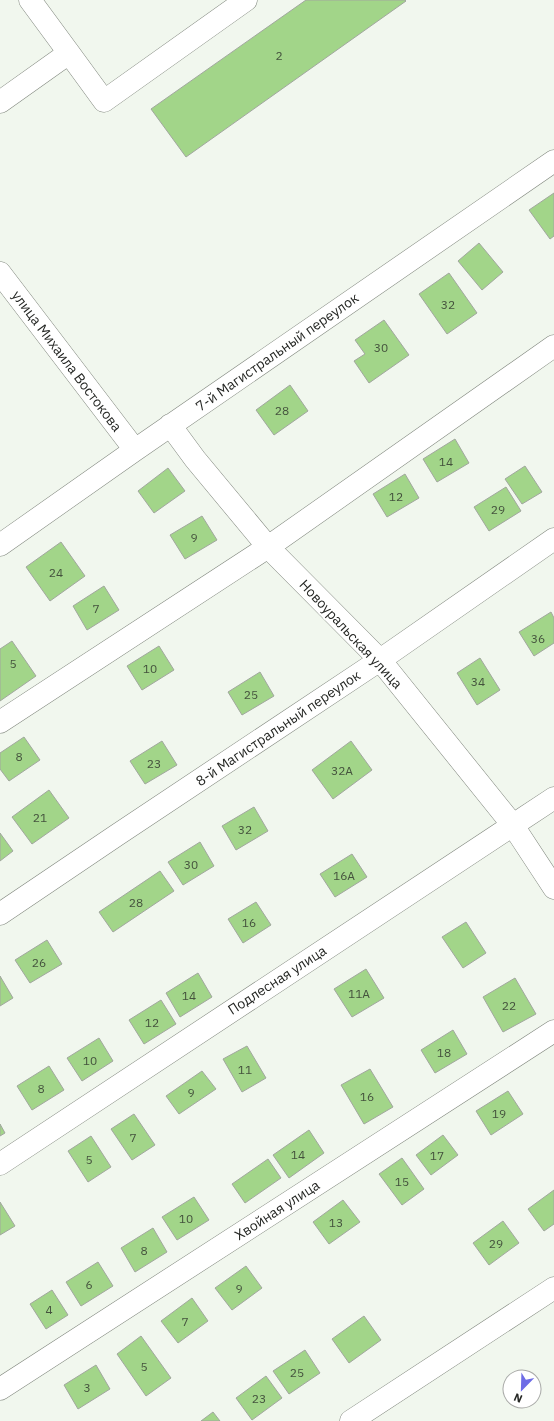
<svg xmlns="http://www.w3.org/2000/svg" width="554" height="1421" font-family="'IBM Plex Sans',sans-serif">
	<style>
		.building { fill: #a2d589; stroke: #a1a79e }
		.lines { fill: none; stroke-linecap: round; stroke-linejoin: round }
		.minor-casing { stroke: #81877e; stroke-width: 23 }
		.minor { stroke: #fff; stroke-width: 22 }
		.labels { text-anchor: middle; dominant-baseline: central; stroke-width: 3.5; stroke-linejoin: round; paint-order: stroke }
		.number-label { font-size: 12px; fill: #44523d }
		.street-label { font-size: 14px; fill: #252724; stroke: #fff }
	</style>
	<rect width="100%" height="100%" fill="#f1f7ee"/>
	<path class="building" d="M306 0H405L406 1 186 157 151 109Z
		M554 193V236L550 239 529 210Z
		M479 243 503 272 482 290 458 261Z
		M449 273 477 313 447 334 419 294Z
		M384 320 409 355 369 383 354 361 365 354 355 340Z
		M290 385 308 411 274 435 256 410Z
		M455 439 469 463 437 482 423 459Z
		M525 466 542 492 522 504 505 479Z
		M168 468 185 491 154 513 138 491Z
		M405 474 419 498 387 517 373 494Z
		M506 487 521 511 489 531 474 507Z
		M202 516 217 540 185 559 170 535Z
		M61 542 85 576 50 601 26 567Z
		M104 586 119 610 87 630 73 606Z
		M551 612 554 618V643L534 656 519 632Z
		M12 641 36 676 0 701V649Z
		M159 646 174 670 142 690 127 666Z
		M480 658 500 690 477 705 457 673Z
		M260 672 274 696 242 715 228 692Z
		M24 737 40 760 9 781 0 769V753Z
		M162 741 177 765 145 784 130 761Z
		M351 741 372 770 333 799 312 770Z
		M49 790 69 818 32 844 12 817Z
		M254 807 268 831 236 850 222 826Z
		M0 833 13 851 0 861Z
		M200 842 214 866 183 885 168 862Z
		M352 854 367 877 335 897 320 874Z
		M160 871 174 891 113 932 99 912Z
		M256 902 271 925 243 943 228 919Z
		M466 922 486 953 463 968 442 937Z
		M47 940 62 964 30 983 15 960Z
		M366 969 384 998 352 1017 334 989Z
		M198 973 212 997 180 1017 166 993Z
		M0 976 13 998 0 1006Z
		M515 978 536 1014 503 1032 483 997Z
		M161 1000 176 1024 144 1044 129 1020Z
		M453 1030 467 1054 435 1073 421 1050Z
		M99 1038 113 1061 82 1081 67 1058Z
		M247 1046 266 1078 242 1092 223 1059Z
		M49 1066 64 1090 32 1110 17 1086Z
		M370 1069 393 1107 364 1124 341 1085Z
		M202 1071 216 1089 179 1114 166 1096Z
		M508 1091 523 1114 491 1135 476 1111Z
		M134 1114 155 1145 132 1160 111 1129Z
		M0 1124 5 1133 0 1136Z
		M309 1130 324 1153 289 1178 273 1155Z
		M443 1135 458 1155 431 1175 416 1155Z
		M91 1136 111 1167 88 1182 68 1151Z
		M402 1158 424 1189 402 1205 379 1174Z
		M268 1159 281 1178 245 1203 232 1184Z
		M554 1190V1224L544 1231 528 1209Z
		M194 1197 209 1220 177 1240 162 1217Z
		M343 1200 360 1222 329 1244 313 1222Z
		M0 1202 15 1226 0 1235Z
		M503 1221 519 1243 489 1265 473 1243Z
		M153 1228 167 1252 135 1272 121 1248Z
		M98 1262 113 1286 81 1306 66 1282Z
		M246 1266 262 1288 232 1310 215 1288Z
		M52 1290 68 1315 46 1329 30 1304Z
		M192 1298 208 1321 178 1343 161 1321Z
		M364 1316 381 1340 349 1363 332 1339Z
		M141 1336 171 1378 146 1396 117 1354Z
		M305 1350 320 1373 289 1394 273 1371Z
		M96 1365 110 1389 78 1409 64 1385Z
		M266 1376 282 1398 252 1420 236 1398Z
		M213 1412 220 1421H201Z"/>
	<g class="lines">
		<g class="minor-casing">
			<path id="minor" d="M69 53 104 101 246 0
				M0 102 69 53 30 0
				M0 273 135 450
				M170 425 195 459 268 547 380 660 512 824 554 888
				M0 545 135 450 554 161
				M0 722 268 547 554 346
				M0 914 117 835 380 660 554 539
				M0 1164 554 798
				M0 1389 554 1031
				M351 1421 554 1288"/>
		</g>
		<use href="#minor" class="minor"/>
	</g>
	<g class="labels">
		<g class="number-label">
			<text x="279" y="55">2</text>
			<text x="448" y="304">32</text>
			<text x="381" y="347">30</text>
			<text x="282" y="410">28</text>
			<text x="446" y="461">14</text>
			<text x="396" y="496">12</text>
			<text x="498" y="509">29</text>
			<text x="194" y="537">9</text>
			<text x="56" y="572">24</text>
			<text x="96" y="608">7</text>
			<text x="538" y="638">36</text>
			<text x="13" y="663">5</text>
			<text x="150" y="668">10</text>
			<text x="478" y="681">34</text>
			<text x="251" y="694">25</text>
			<text x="19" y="756">8</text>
			<text x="154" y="763">23</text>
			<text x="342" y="770">32А</text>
			<text x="40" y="817">21</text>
			<text x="245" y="829">32</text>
			<text x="191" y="864">30</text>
			<text x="344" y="875">16А</text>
			<text x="136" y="902">28</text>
			<text x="249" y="922">16</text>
			<text x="39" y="962">26</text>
			<text x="359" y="993">11А</text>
			<text x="189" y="995">14</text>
			<text x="509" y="1005">22</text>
			<text x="152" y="1022">12</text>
			<text x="444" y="1052">18</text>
			<text x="90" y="1060">10</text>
			<text x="245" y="1069">11</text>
			<text x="41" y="1088">8</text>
			<text x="191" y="1092">9</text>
			<text x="367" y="1096">16</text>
			<text x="499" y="1113">19</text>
			<text x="133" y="1137">7</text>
			<text x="298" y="1154">14</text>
			<text x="437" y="1155">17</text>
			<text x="89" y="1159">5</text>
			<text x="402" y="1181">15</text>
			<text x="186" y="1218">10</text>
			<text x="336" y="1222">13</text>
			<text x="496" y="1243">29</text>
			<text x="144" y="1250">8</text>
			<text x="89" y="1284">6</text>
			<text x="239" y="1288">9</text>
			<text x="49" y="1309">4</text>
			<text x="185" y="1321">7</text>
			<text x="144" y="1366">5</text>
			<text x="297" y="1372">25</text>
			<text x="87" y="1387">3</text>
			<text x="259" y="1398">23</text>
		</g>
		<g class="street-label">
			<text transform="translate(277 352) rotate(-35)">7-й Магистральный переулок</text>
			<text transform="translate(67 361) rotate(53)">улица Михаила Востокова</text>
			<text transform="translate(351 634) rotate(47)">Новоуральская улица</text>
			<text transform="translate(278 728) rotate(-34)">8-й Магистральный переулок</text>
			<text transform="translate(277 980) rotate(-33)">Подлесная улица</text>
			<text transform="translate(277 1210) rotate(-33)">Хвойная улица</text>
		</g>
	</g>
	<g transform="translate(522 1389) rotate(203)"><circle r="19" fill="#ffffff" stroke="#a8a9a7"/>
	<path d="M0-3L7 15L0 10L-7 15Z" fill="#6e6ce6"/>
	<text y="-6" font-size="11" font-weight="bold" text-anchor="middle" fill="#252724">N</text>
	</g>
</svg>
